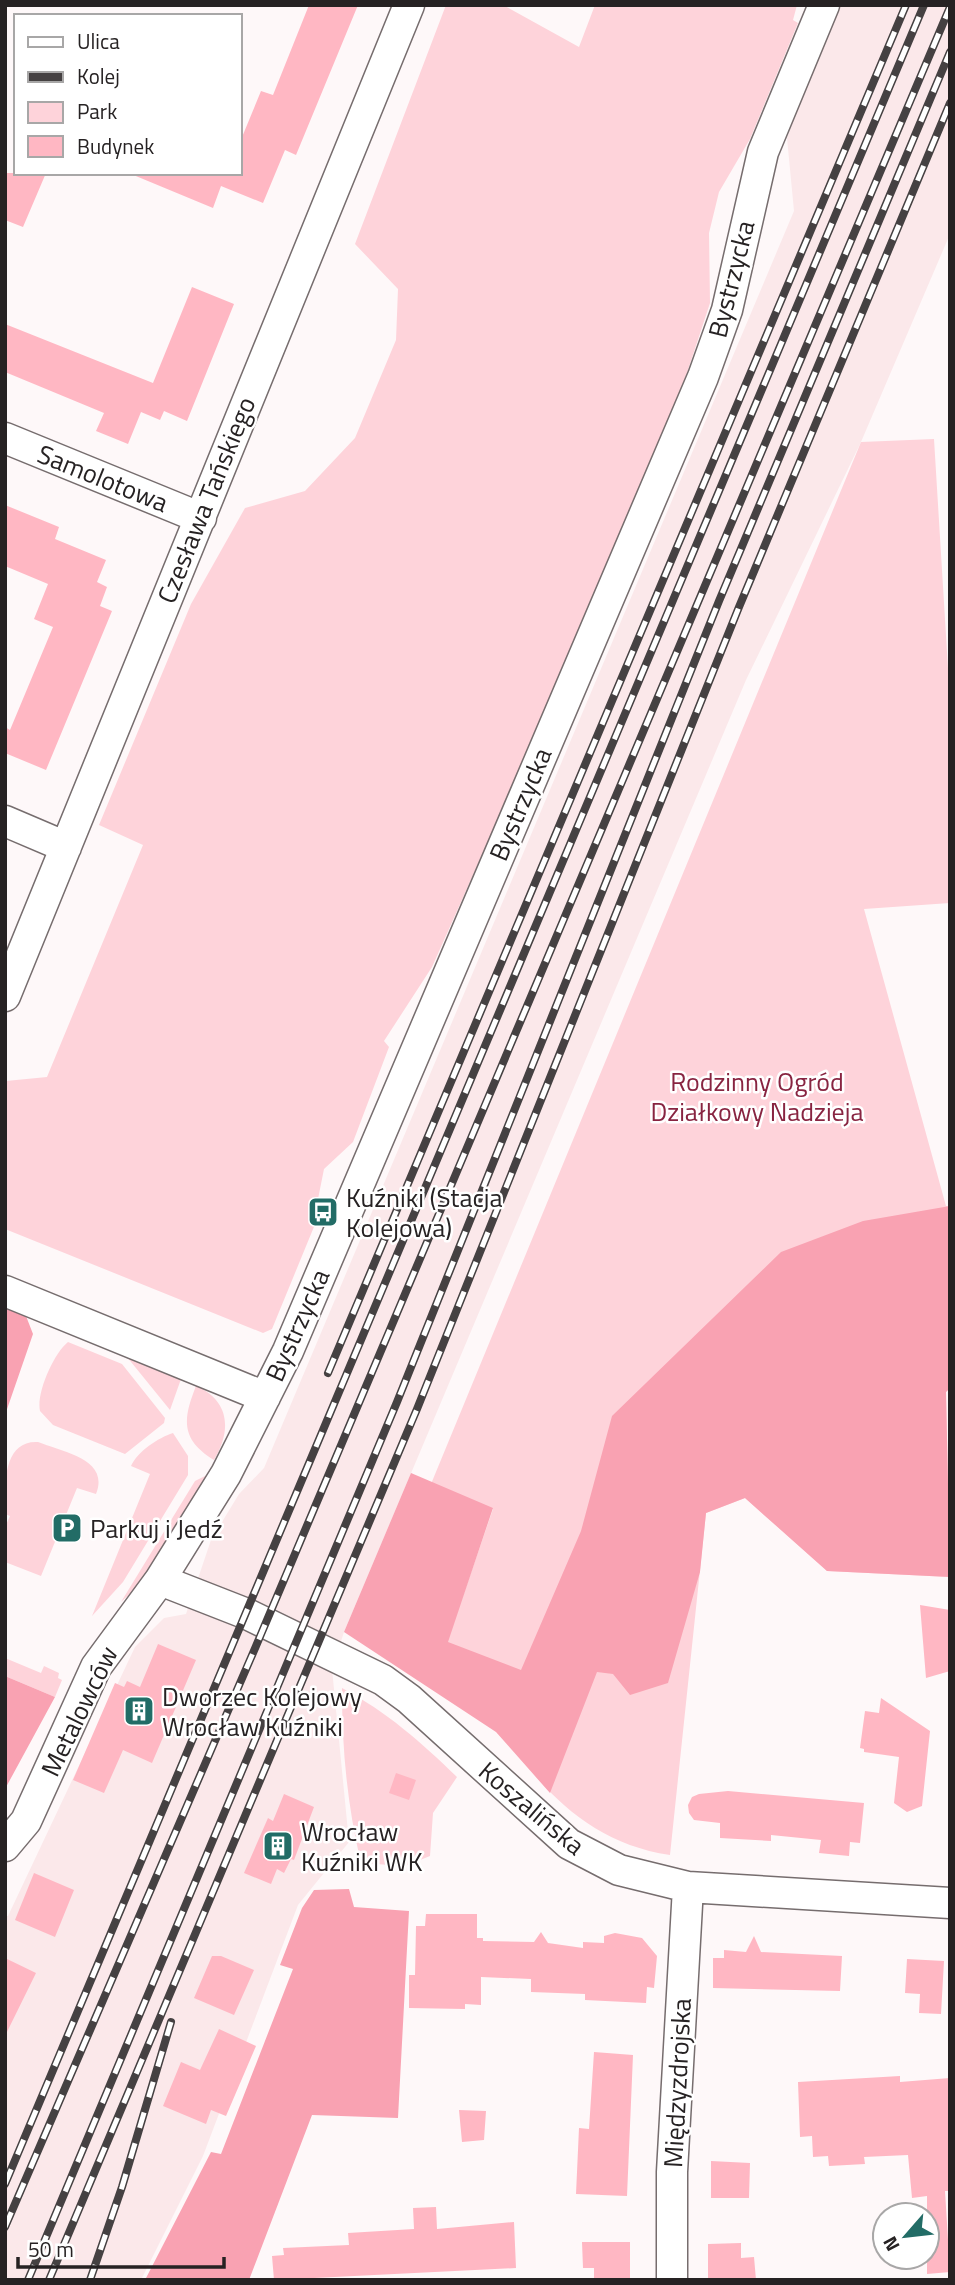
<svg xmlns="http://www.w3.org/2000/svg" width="955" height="2285" font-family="'Titillium Web',sans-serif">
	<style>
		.built { fill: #fbe8ea }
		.green { fill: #fed3da }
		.forest { fill: #f9a2b2 }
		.building { fill: #ffb7c3 }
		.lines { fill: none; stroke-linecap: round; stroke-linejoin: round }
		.minor-casing { stroke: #766d6e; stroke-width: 33 }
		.minor { stroke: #fff; stroke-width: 30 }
		.rail-casing { stroke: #454142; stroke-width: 8 }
		.rail { stroke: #fff; stroke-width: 5; stroke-dasharray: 16; stroke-linecap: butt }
		.labels { text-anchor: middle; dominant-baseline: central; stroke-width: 5; stroke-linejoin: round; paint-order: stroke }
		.street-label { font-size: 26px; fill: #262223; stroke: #fff }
		.park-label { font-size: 26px; fill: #882441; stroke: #fff }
		.poi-label { font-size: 26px; fill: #262223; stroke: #fff; text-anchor: start }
	</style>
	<rect width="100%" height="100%" fill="#fef8f9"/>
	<path class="built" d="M839 5H950V234L861 442 746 680 344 1632 332 1669 349 1842 298 1905 203 2156 141 2280H5V1916H8L135 1647 164 1618 186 1614 211 1540 239 1494 264 1468 794 211 787 138 802 92Z"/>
	<path class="green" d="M446 5H503L579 47 595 5H797L793 20 798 23 750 139 719 192 709 233 710 303 686 376 534 738 432 967 384 1041 389 1047 353 1142 324 1169 317 1204 318 1217 272 1329 263 1333 5 1229V1085L6 1081 47 1077 143 845 99 825 191 604 245 508 305 491 355 438 396 340 398 289 355 244Z
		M934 439 950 701V903L864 909 946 1206H950V1388L946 1392 950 1577 827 1571 745 1498 706 1513 670 1855C554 1838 502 1733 447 1642L493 1509 431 1484 861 442Z
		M68 1342 122 1364 165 1418 164 1423 125 1454 53 1425 40 1411C36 1393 54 1353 68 1342Z
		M127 1357 181 1379 170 1410Z
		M196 1386C231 1401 231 1432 214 1460 180 1439 183 1419 196 1386Z
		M173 1433 188 1456V1475L123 1582 92 1616 150 1474 131 1466C138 1451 158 1438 173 1433Z
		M38 1442C63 1452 110 1459 96 1494L77 1488 41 1576 5 1562V1527L10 1516 5 1514C5 1490 1 1440 38 1442Z
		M207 1475C181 1517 159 1570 121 1602L195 1481Z
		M5 1658 41 1673 44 1666 59 1673 58 1678 62 1680 55 1697 5 1676Z
		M342 1688C387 1712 421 1742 457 1777L433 1813 430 1856 405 1866 361 1863C347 1804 342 1749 342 1688Z"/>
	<path class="forest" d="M950 1206V1388L946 1392 950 1577 827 1571 745 1498 706 1513 700 1572 668 1683 630 1695 613 1674 597 1672 550 1793 496 1732 344 1632 411 1473 493 1508 448 1642 521 1670 581 1531 612 1416 781 1252 863 1221Z
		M5 1307 26 1316 33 1334 5 1415Z
		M5 1676 55 1697 5 1789Z
		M349 1889 354 1907 409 1911 398 2118 312 2115 249 2280H145L211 2152 221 2154 293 1969 280 1965 302 1908 314 1890Z"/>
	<path class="building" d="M309 5H358L296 155 285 150 263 203 221 186 213 208 131 174 240 173V142L261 91 273 95Z
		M5 173H46L23 227 5 220Z
		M192 287 234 304 187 421 164 411 160 420 141 412 128 444 96 431 104 413 5 372V324L153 383Z
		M5 505 59 527 55 539 106 560 97 582 107 587 100 606 112 611 46 770 5 753V727L10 730 53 627 34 619 48 584 5 566Z
		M920 1605 950 1610V1671L926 1678Z
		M158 1644 196 1660 152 1763 123 1750 104 1793 73 1780 115 1683 124 1687 127 1681 140 1687Z
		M881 1698 930 1731 922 1806 907 1812 894 1803 899 1757 864 1752V1749L860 1748 865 1711 879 1713Z
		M396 1773 416 1780 409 1800 389 1793Z
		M728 1791 864 1803 860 1843 850 1842 849 1856 819 1853 821 1840 771 1835V1841L720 1838V1823L694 1820 689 1813 688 1805 692 1797 699 1794Z
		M284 1794 314 1807 294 1860 291 1859 284 1873 277 1869 271 1884 244 1873 268 1818 273 1821Z
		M34 1873 74 1890 55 1937 15 1920Z
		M426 1914H477V1938H483V1941L534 1942 541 1932 548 1943 583 1948V1942L604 1943V1936L615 1933 642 1938 657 1956 654 1988 647 1987 646 2003 585 2000V1994L531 1992V1979L481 1977V2005L465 2004V2009L409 2008V1975H415L416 1926H425Z
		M754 1936 761 1952 842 1956 840 1991 713 1988V1958H724V1950L746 1952Z
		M212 1956H221L254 1970 234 2015 194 1998Z
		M5 1958 36 1973 5 2036Z
		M907 1959 944 1961 941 2014 919 2013 920 1994 905 1993Z
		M219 2029 256 2046 226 2116 211 2110 206 2124 163 2106 181 2062 200 2070Z
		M594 2052 633 2055 627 2196 576 2194 579 2128 589 2129Z
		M900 2076V2082L950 2078V2191H945L950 2272 927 2274V2196L912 2198 908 2155 864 2157 865 2164 829 2166 828 2156 813 2157 812 2136 800 2137 798 2082Z
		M459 2110 486 2111 484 2140 462 2142Z
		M711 2161 750 2163 749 2198H711Z
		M436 2207 437 2229 514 2222 516 2268 274 2280 272 2256 284 2255 283 2248 349 2245 348 2233 414 2229 413 2208Z
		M582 2242H630V2280H594V2268H583Z
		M741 2243V2258L754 2257 756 2280H708V2244Z"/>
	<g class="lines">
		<g class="minor-casing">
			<path id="minor" d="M5 438 201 518
				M5 821 66 847
				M5 996 409 5
				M5 1291 265 1397
				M160 1580 247 1614 383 1680 409 1699 569 1844 619 1870 688 1887 950 1903
				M5 1846 26 1821 96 1667 160 1580 226 1474 288 1351 703 377 727 310 763 152 824 5
				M672 2280V2172L688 1887"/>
		</g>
		<use href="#minor" class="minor"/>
		<g class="rail-casing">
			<path id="rail" d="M328 1373 906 5
				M5 2184 924 5
				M5 2227 256 1646 950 7
				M28 2280 397 1402 719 601 950 52
				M49 2280 417 1409 739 607 950 103
				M90 2280 122 2187 171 2022"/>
		</g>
		<use href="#rail" class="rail"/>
	</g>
	<defs>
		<g id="bus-square" transform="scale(1.575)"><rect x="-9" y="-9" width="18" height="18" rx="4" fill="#226c66" stroke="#fff"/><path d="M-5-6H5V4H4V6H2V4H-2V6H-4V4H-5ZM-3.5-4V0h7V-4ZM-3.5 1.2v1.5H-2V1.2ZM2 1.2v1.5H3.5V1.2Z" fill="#fff"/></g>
		<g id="parking-square" transform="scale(1.575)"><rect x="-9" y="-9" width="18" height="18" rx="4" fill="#226c66" stroke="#fff"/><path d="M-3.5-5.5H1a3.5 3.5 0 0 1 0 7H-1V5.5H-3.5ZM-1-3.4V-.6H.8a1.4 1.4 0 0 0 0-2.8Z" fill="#fff"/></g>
		<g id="building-square" transform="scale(1.575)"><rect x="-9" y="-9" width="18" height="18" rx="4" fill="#226c66" stroke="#fff"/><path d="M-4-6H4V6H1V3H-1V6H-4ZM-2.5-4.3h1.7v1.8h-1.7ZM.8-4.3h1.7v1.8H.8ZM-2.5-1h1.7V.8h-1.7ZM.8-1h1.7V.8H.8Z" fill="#fff"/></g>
	</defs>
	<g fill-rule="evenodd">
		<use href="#bus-square" x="323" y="1212"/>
		<use href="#parking-square" x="67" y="1528"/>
		<use href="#building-square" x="139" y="1711"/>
		<use href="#building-square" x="278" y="1846"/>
	</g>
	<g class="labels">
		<g class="street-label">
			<text transform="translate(731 279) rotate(-76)">Bystrzycka</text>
			<text transform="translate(103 478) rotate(22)">Samolotowa</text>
			<text transform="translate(206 500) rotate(-68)">Czesława Tańskiego</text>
			<text transform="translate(520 804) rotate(-67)">Bystrzycka</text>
			<text transform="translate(297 1325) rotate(-66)">Bystrzycka</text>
			<text transform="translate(79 1711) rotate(-64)">Metalowców</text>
			<text transform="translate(532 1808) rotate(40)">Koszalińska</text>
			<text transform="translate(677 2083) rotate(-87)">Międzyzdrojska</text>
		</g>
		<g class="park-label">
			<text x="757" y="1081">Rodzinny Ogród<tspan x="757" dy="30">Działkowy Nadzieja</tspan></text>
		</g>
		<g class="poi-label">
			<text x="346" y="1197">Kuźniki (Stacja<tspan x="346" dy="30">Kolejowa)</tspan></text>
			<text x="90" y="1528">Parkuj i Jedź</text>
			<text x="162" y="1696">Dworzec Kolejowy<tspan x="162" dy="30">Wrocław Kuźniki</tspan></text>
			<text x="301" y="1831">Wrocław<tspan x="301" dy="30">Kuźniki WK</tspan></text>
		</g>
	</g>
	<rect width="955" height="2285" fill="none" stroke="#262223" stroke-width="14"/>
	<rect x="14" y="14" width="228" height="161" fill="#ffffff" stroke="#a8a7a7" stroke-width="2"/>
	<rect x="28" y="37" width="35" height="10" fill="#ffffff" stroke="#a8a7a7" stroke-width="2"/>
	<text x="77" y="49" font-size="21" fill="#262223">Ulica</text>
	<rect x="28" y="72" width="35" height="10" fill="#454142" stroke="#a8a7a7" stroke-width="2"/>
	<text x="77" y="84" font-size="21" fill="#262223">Kolej</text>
	<rect x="28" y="102" width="35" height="21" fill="#fed3da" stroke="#a8a7a7" stroke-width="2"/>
	<text x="77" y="119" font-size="21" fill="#262223">Park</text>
	<rect x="28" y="136" width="35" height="21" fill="#ffb7c3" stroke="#a8a7a7" stroke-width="2"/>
	<text x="77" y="154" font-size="21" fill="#262223">Budynek</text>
	<g transform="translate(906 2236) rotate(242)"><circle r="33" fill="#ffffff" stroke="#a8a7a7" stroke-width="2"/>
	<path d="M0-5L12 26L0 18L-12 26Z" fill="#226c66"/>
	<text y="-10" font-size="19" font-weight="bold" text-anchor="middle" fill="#262223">N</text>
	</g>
	<path d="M18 2257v10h206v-10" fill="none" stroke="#262223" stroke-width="3.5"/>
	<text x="28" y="2257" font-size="21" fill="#262223" stroke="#ffffff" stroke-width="5" paint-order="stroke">50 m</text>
</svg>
